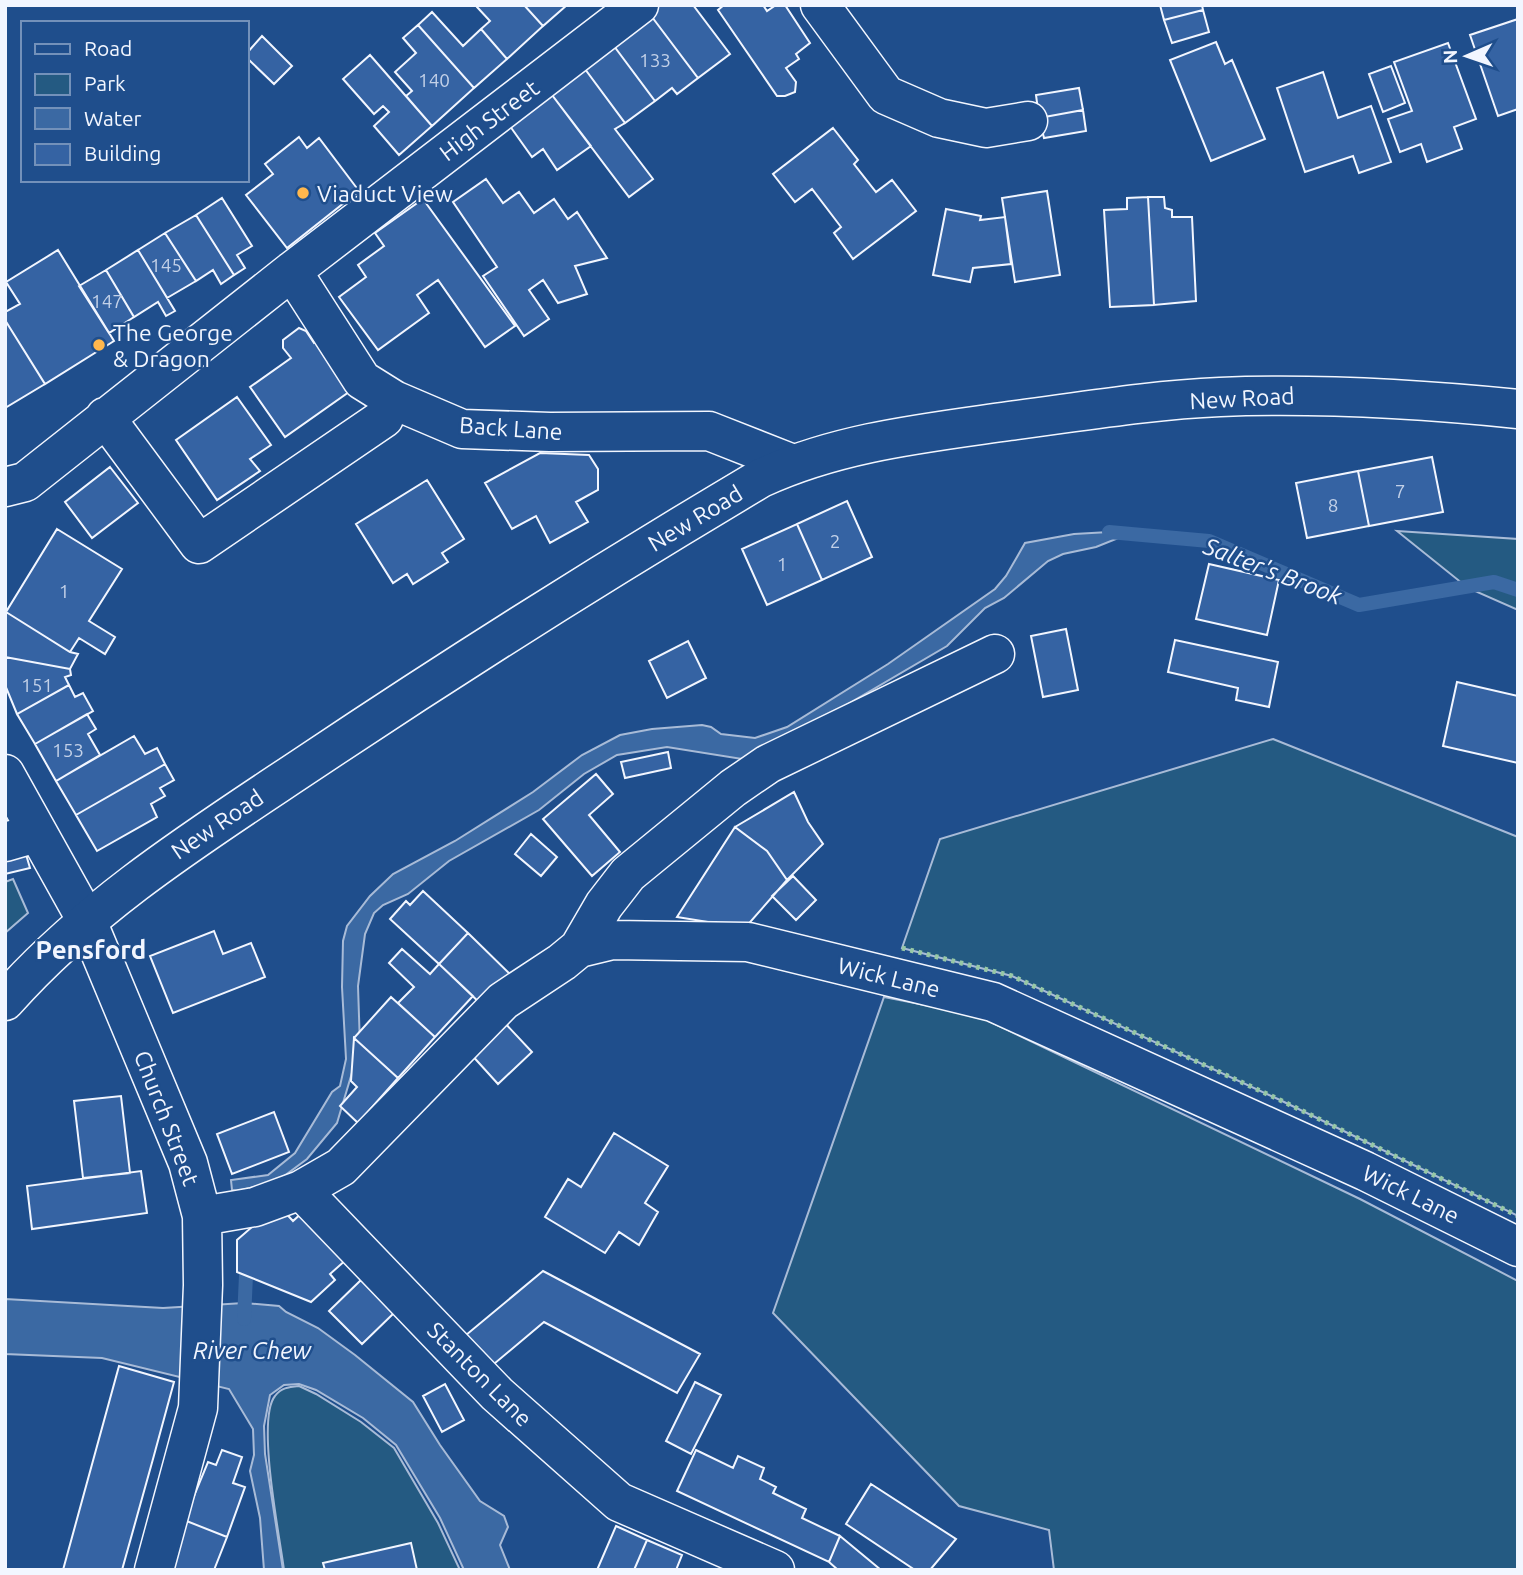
<svg xmlns="http://www.w3.org/2000/svg" width="1523" height="1575" font-family="Ubuntu,sans-serif">
	<style>
		.green { fill: #245a82; stroke: #a8bbd7; stroke-width: 2 }
		.water { fill: #3b69a3; stroke: #a8bbd7; stroke-width: 2 }
		.lines { fill: none; stroke-linecap: round; stroke-linejoin: round }
		.stream { stroke: #3b69a3; stroke-width: 14 }
		.building { fill: #3563a3; stroke: #f2f6ff; stroke-width: 2 }
		.minor-casing { stroke: #f2f6ff; stroke-width: 41 }
		.highway-casing { stroke: #f2f6ff; stroke-width: 41 }
		.minor { stroke: #1f4e8c; stroke-width: 38 }
		.highway { stroke: #1f4e8c; stroke-width: 38 }
		.hedge { stroke: #97c8a6; stroke-width: 5; stroke-dasharray: 3.5 5; stroke-linecap: butt }
		.poi-dot { fill: #ffb74d; stroke: #1f4e8c; stroke-width: 2.5 }
		.labels { text-anchor: middle; dominant-baseline: central; stroke-width: 5; stroke-linejoin: round; paint-order: stroke }
		.number-label { font-size: 19px; fill: #c3d1e8 }
		.street-label { font-size: 23px; fill: #f2f6ff; stroke: #1f4e8c }
		.poi-label { font-size: 23px; fill: #f2f6ff; stroke: #1f4e8c; text-anchor: start }
		.water-label { font-size: 24px; font-style: italic; fill: #f2f6ff; stroke: #1f4e8c }
		.quarter-label { font-size: 26px; font-weight: bold; fill: #f2f6ff; stroke: #1f4e8c }
	</style>
	<rect width="100%" height="100%" fill="#1f4e8c"/>
	<path class="green" d="M1397 531 1518 539V610L1468 588Z
		M1273 739 1518 837V1216L1280 1100 1012 976 902 948 940 839Z
		M13 879 28 913 5 933V882Z
		M884 997 976 1015 1360 1199 1518 1281V1570H1054L1049 1530 959 1506 773 1313Z
		M299 1386 316 1394 361 1422 394 1448 438 1523 460 1570H284C280 1538 256 1419 275 1396 281 1388 288 1387 299 1386Z"/>
	<path class="water" d="M1109 532 1120 535 1121 537 1096 547 1063 554 1048 561 1004 598 985 608 947 646 783 742 742 759 667 747 617 755 584 774 539 810 449 861 408 894 383 905 374 913 365 934 358 986 360 1046 337 1123 307 1159 276 1182 237 1191 232 1190 231 1180 268 1175 295 1153 332 1092 340 1086 346 1059 342 987 343 941 347 926 370 896 393 874 455 841 533 792 582 755 620 735 652 729 702 725 711 727 721 734 755 738 787 727 888 664 995 589 1006 576 1025 543 1074 534Z
		M5 1299 163 1308 244 1303 279 1306 286 1312 318 1328 355 1355 413 1402 440 1445 480 1501 504 1516 508 1527 500 1545 510 1570H464L440 1518 396 1445 363 1418 316 1390 299 1384 284 1385 270 1395 264 1426 265 1454 283 1570H264L260 1518 250 1471 254 1455 253 1429 229 1389 102 1358 5 1354Z"/>
	<g class="lines">
		<path class="stream" d="M1109 532 1209 541 1359 605 1494 582 1518 590
			M244 1319 246 1275"/>
	</g>
	<path class="building" d="M478 5H524L543 26 507 59 481 29 490 21 477 7Z
		M524 5H567L543 26Z
		M659 5H693L730 54 698 78 649 13Z
		M724 5H763L767 11 776 5H785L810 43 796 54 799 59 786 68 796 82 795 92 785 96H777L718 10Z
		M1160 5H1202L1203 10 1164 20Z
		M1203 10 1209 32 1172 43 1164 20Z
		M432 12 463 46 481 29 507 59 474 88 418 25Z
		M649 13 698 78 677 94 672 88 655 101 611 42Z
		M1518 19V109L1498 116 1470 35Z
		M418 25 474 88 432 126 406 96 412 91 395 72 416 53 403 38Z
		M262 36 292 66 274 84 247 58V53Z
		M611 42 655 101 625 123 582 65Z
		M1216 42 1225 64 1232 60 1265 139 1211 161 1170 60Z
		M1448 43 1476 119 1454 127 1462 149 1427 162 1421 144 1400 152 1388 119 1412 111 1394 62Z
		M370 55 432 126 399 155 374 126 389 112 383 106 374 114 343 79Z
		M582 65 625 123 615 129 653 179 629 197 549 91Z
		M1391 66 1405 103 1383 112 1369 74Z
		M1323 72 1338 118 1371 106 1391 162 1359 173 1353 156 1305 172 1277 88Z
		M1079 88 1083 110 1039 118 1036 95Z
		M549 91 591 146 557 170 543 149 532 157 507 122Z
		M1083 110 1086 131 1044 138 1039 118Z
		M833 128 858 160 854 164 876 192 892 180 916 211 853 259 834 233 841 227 812 189 795 202 773 174Z
		M299 137 307 148 319 138 359 191 287 248 246 195 273 174 265 164Z
		M486 179 503 203 519 192 534 213 554 199 568 219 577 212 607 258 575 266 587 294 558 303 543 280 529 290 549 319 524 336 483 276 497 267 453 202Z
		M1047 191 1060 275 1015 282 1002 198Z
		M1148 197 1154 305 1110 307 1104 210 1127 209V198Z
		M1148 197H1164L1165 208 1172 210V217H1192L1196 301 1154 305Z
		M222 198 252 246 237 255 245 268 234 275 196 215Z
		M423 199 515 326 485 347 438 280 417 295 429 313 378 350 339 297 366 277 358 265 384 246 375 233Z
		M946 209 981 216 980 220 1005 217 1011 264 973 268 970 282 933 275Z
		M196 215 234 275 221 284 213 270 196 281 165 233Z
		M165 233 196 281 167 298 138 250Z
		M58 250 114 341 45 384 5 320V312L20 304 6 282Z
		M138 250 175 311 166 316 158 302 134 317 106 270Z
		M106 270 134 317 109 333 79 286Z
		M5 320 45 384 5 408Z
		M299 328 306 331 314 343 322 338 356 387 285 437 250 387 291 358 283 348V340Z
		M237 397 271 445 250 459 260 471 217 500 176 440Z
		M540 453 589 455 598 469V490L576 502 588 522 550 543 536 516 512 529 485 483Z
		M1432 457 1443 512 1369 526 1358 471Z
		M110 467 138 503 92 538 65 502Z
		M1358 471 1369 526 1307 538 1296 483Z
		M427 480 464 539 442 553 448 562 413 584 407 574 393 583 356 524Z
		M847 501 872 557 822 580 797 524Z
		M797 524 822 580 767 605 742 549Z
		M57 529 122 569 89 621 115 637 105 654 79 638 70 652 6 612Z
		M1209 564 1279 580 1267 635 1196 619Z
		M6 612 70 652 78 654 70 669 5 657Z
		M1066 629 1078 690 1043 697 1031 636Z
		M1175 640 1278 662 1269 707 1236 700 1238 688 1168 672Z
		M688 641 706 678 667 698 649 661Z
		M5 657 70 669 71 675 65 677 69 685 17 714 5 685Z
		M1457 682 1518 696V763L1443 746Z
		M69 685 75 697 83 693 93 711 35 744 17 714Z
		M87 714 96 729 88 734 100 755 56 781 35 744Z
		M134 736 145 754 157 748 165 764 76 815 56 781Z
		M668 752 671 768 625 778 621 762Z
		M165 764 174 780 160 788 165 796 151 804 157 817 97 851 76 815Z
		M596 774 613 794 589 815 620 852 592 876 543 819Z
		M794 792 808 822 823 844 787 880 767 851 735 827Z
		M735 827 767 851 787 880 745 928 677 917Z
		M531 834 557 857 541 876 515 854Z
		M25 851 30 868 5 874V856Z
		M793 876 816 900 796 920 772 896Z
		M423 891 468 933 439 964 390 919 406 901 410 905Z
		M214 931 223 954 251 943 265 977 173 1013 150 956Z
		M468 933 512 976 483 1006 439 964Z
		M402 949 430 974 439 964 473 996 435 1037 398 1003 414 987 389 963Z
		M391 997 435 1037 398 1078 354 1038Z
		M503 1021 532 1052 498 1084 469 1052Z
		M354 1038 398 1078 358 1123 340 1106 357 1087 351 1081Z
		M121 1096 130 1173 83 1178 74 1101Z
		M274 1112 289 1152 232 1174 217 1134Z
		M614 1133 668 1166 645 1203 658 1212 639 1245 619 1232 605 1253 545 1217 568 1179 581 1187Z
		M141 1171 147 1213 32 1229 27 1186Z
		M281 1208 293 1221 304 1211 347 1259 330 1274 335 1280 311 1302 237 1272V1240L267 1214Z
		M543 1271 700 1354 677 1393 544 1322 488 1369 460 1340Z
		M361 1280 394 1313 362 1344 329 1311Z
		M119 1366 174 1382 153 1459 122 1570H63Z
		M695 1382 721 1395 691 1454 666 1441Z
		M445 1384 464 1420 442 1432 423 1396Z
		M222 1450 242 1457 233 1483 245 1487 227 1537 184 1520 208 1462 216 1465Z
		M696 1450 733 1468 738 1456 764 1468 760 1479 776 1487 773 1493 806 1509 802 1518 840 1536 829 1562 677 1491Z
		M871 1484 956 1539 930 1570H915L846 1524Z
		M184 1520 227 1537 214 1570H164Z
		M616 1526 647 1540 634 1570H597Z
		M840 1536 881 1570H838L829 1562Z
		M647 1540 682 1555 676 1570H634Z
		M411 1543 417 1570H325L323 1563Z"/>
	<g class="lines">
		<g class="minor-casing">
			<path id="minor" d="M820 5 886 95 939 118 986 128 1028 121
				M292 271 362 380 394 400 462 429 550 432 709 431 793 464
				M105 417 199 544 384 418
				M5 487 25 482 292 271 639 5
				M5 774 87 921 188 1163 202 1216 203 1285 198 1408 154 1570
				M5 842 36 833
				M579 948 604 905 628 874 733 788 768 764 995 654
				M301 1190 341 1167 503 1001 562 962 579 948 612 940 748 942 993 1002 1365 1171 1518 1247
				M202 1216 255 1207 301 1190 497 1394 619 1502 775 1570"/>
		</g>
		<g class="highway-casing">
			<path id="highway" d="M5 1001C92 903 201 835 309 763 457 664 608 569 761 478 839 442 925 433 1009 421 1079 412 1150 400 1220 397 1320 393 1418 399 1518 409"/>
		</g>
		<use href="#minor" class="minor"/>
		<use href="#highway" class="highway"/>
		<path class="hedge" d="M902 948 1012 976 1280 1100 1518 1216"/>
	</g>
	<g class="poi-dot">
		<circle cx="303" cy="193" r="7"/>
		<circle cx="99" cy="345" r="7"/>
	</g>
	<g class="labels">
		<g class="number-label">
			<text x="655" y="60">133</text>
			<text x="434" y="80">140</text>
			<text x="166" y="265">145</text>
			<text x="107" y="301">147</text>
			<text x="1400" y="491">7</text>
			<text x="1333" y="505">8</text>
			<text x="835" y="541">2</text>
			<text x="782" y="564">1</text>
			<text x="64" y="591">1</text>
			<text x="37" y="685">151</text>
			<text x="68" y="750">153</text>
		</g>
		<g class="street-label">
			<text transform="translate(489 120) rotate(-37)">High Street</text>
			<text transform="translate(1242 398) rotate(-3)">New Road</text>
			<text transform="translate(511 428) rotate(4)">Back Lane</text>
			<text transform="translate(695 518) rotate(-31)">New Road</text>
			<text transform="translate(217 824) rotate(-34)">New Road</text>
			<text transform="translate(889 977) rotate(14)">Wick Lane</text>
			<text transform="translate(167 1118) rotate(69)">Church Street</text>
			<text transform="translate(1411 1194) rotate(26)">Wick Lane</text>
			<text transform="translate(480 1374) rotate(45)">Stanton Lane</text>
		</g>
		<g class="poi-label">
			<text x="317" y="193">Viaduct View</text>
			<text x="113" y="332">The George<tspan x="113" dy="26">&amp; Dragon</tspan></text>
		</g>
		<g class="water-label">
			<text transform="translate(1273 571) rotate(21)">Salter's Brook</text>
			<text x="252" y="1350">River Chew</text>
		</g>
		<g class="quarter-label">
			<text x="91" y="949">Pensford</text>
		</g>
	</g>
	<rect width="1523" height="1575" fill="none" stroke="#f2f6ff" stroke-width="14"/>
	<rect x="21" y="21" width="228" height="161" fill="#1f4e8c" stroke="#7391ba" stroke-width="2"/>
	<rect x="35" y="44" width="35" height="10" fill="#1f4e8c" stroke="#7391ba" stroke-width="2"/>
	<text x="84" y="56" font-size="21" fill="#f2f6ff">Road</text>
	<rect x="35" y="74" width="35" height="21" fill="#245a82" stroke="#7391ba" stroke-width="2"/>
	<text x="84" y="91" font-size="21" fill="#f2f6ff">Park</text>
	<rect x="35" y="108" width="35" height="21" fill="#3b69a3" stroke="#7391ba" stroke-width="2"/>
	<text x="84" y="126" font-size="21" fill="#f2f6ff">Water</text>
	<rect x="35" y="144" width="35" height="21" fill="#3563a3" stroke="#7391ba" stroke-width="2"/>
	<text x="84" y="161" font-size="21" fill="#f2f6ff">Building</text>
	<g transform="translate(1467 56) rotate(268)" stroke="#1f4e8c" stroke-width="5" paint-order="stroke">
	<path d="M0-5L12 26L0 18L-12 26Z" fill="#f2f6ff"/>
	<text y="-10" font-size="19" font-weight="bold" text-anchor="middle" fill="#f2f6ff">N</text>
	</g>
</svg>
